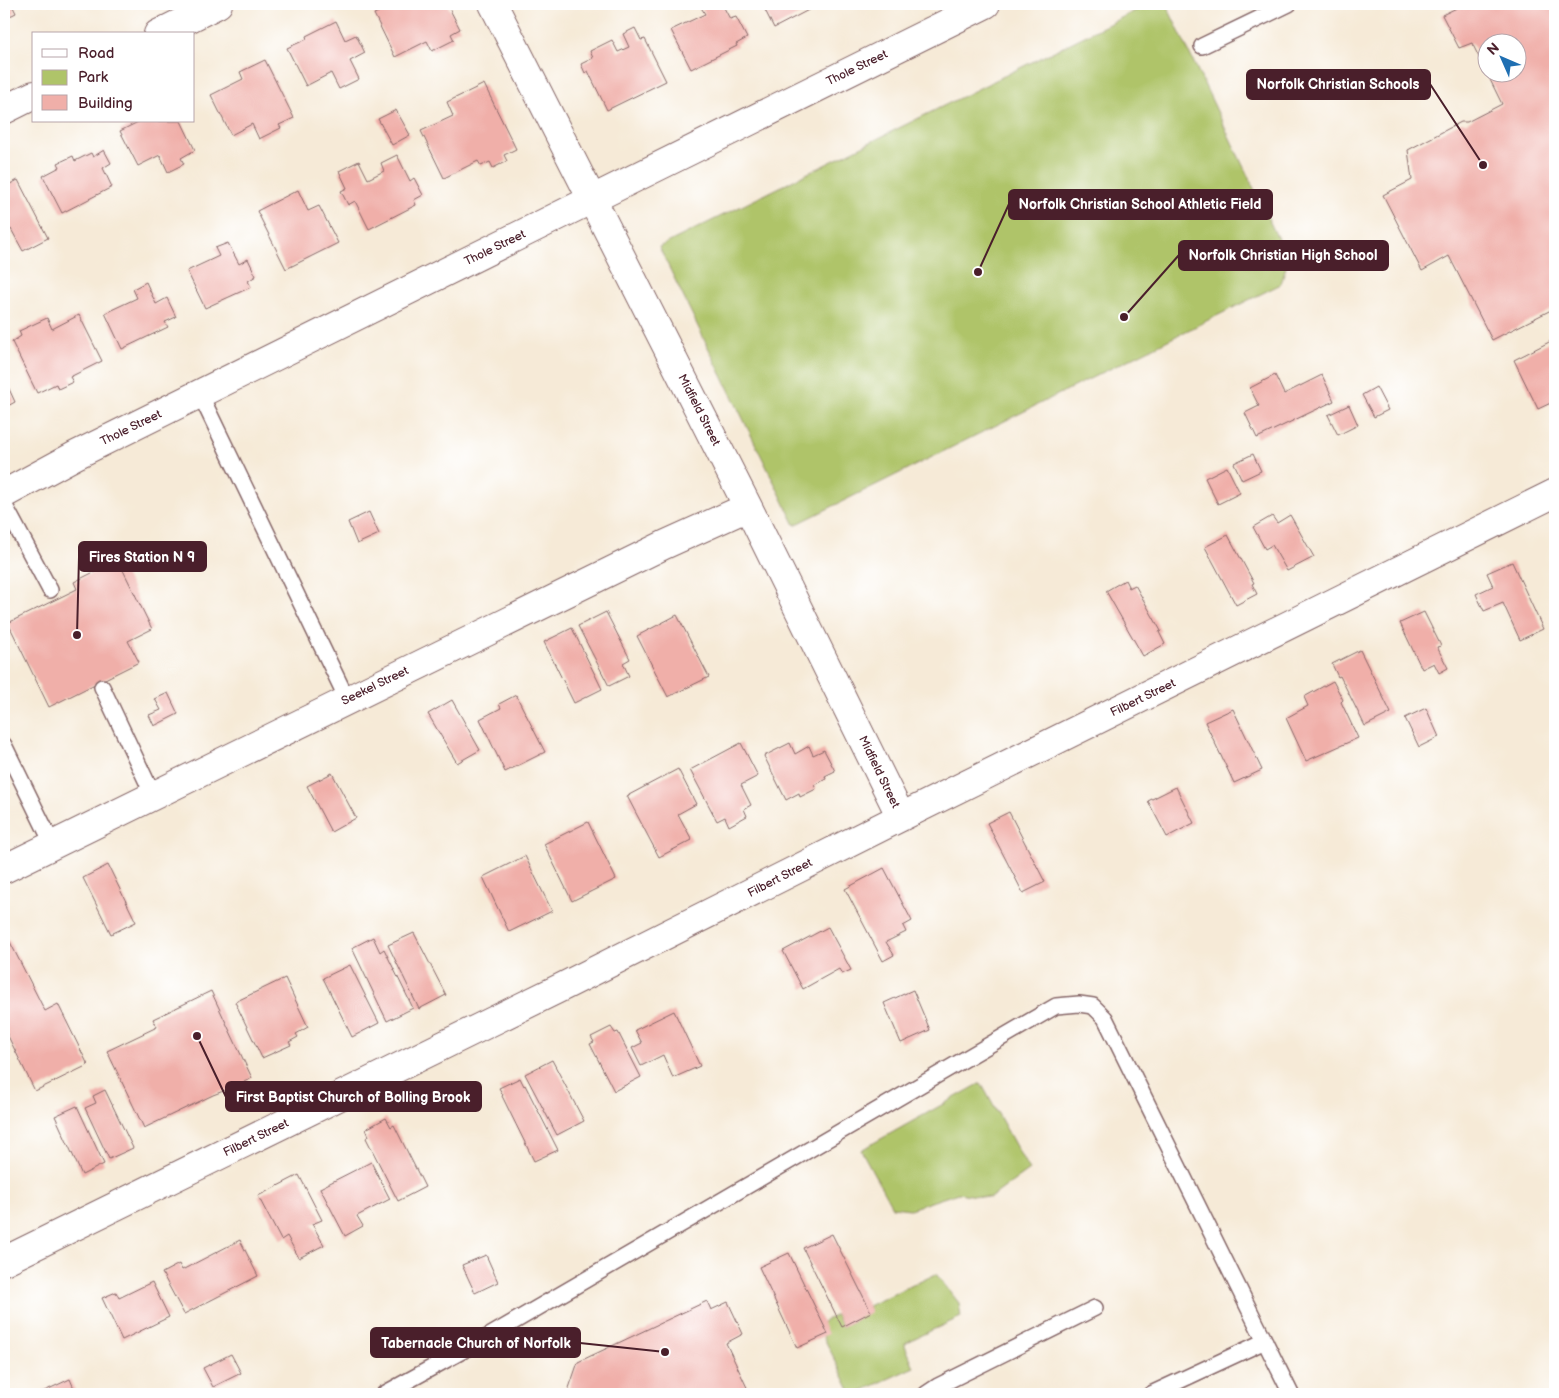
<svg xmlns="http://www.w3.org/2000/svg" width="1559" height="1398" font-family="'Balsamiq Sans',sans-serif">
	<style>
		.green { fill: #afc469; stroke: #7c724a }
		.building { fill: #f0afa9; fill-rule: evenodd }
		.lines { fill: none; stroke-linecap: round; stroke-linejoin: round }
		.lane-casing { stroke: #866667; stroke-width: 18 }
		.street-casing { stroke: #866667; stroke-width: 30 }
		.secondary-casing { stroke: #866667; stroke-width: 30 }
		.lane { stroke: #fff; stroke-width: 15 }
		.street { stroke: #fff; stroke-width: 28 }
		.secondary { stroke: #fff; stroke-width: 28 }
		.labels { text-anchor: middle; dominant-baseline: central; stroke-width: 4; stroke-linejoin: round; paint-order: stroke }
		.street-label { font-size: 12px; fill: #4a1f2b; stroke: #fff }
		.leader { fill: none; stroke: #4a1f2b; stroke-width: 2 }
		.callout-dot { fill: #4a1f2b; stroke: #fff; stroke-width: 2 }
		.callout { fill: #4a1f2b; stroke: #4a1f2b; stroke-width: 2 }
		.callout-label { font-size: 14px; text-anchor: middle; font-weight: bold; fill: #fff }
	</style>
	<rect width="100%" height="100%" fill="#fff"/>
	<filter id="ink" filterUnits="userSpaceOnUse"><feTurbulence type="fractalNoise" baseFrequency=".02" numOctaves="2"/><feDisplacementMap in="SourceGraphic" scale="10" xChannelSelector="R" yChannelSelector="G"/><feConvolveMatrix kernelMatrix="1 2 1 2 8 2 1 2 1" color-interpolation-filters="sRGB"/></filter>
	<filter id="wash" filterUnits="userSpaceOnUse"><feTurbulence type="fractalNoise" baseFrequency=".0096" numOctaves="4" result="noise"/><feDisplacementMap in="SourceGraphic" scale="20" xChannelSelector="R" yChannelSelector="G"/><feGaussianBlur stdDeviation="1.12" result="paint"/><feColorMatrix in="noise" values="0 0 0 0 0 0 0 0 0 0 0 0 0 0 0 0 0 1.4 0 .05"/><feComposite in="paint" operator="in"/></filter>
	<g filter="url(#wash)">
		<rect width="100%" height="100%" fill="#f6ead7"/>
		<path class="green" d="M1149 4H1166L1288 260 1281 284 795 525 659 247Z
			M981 1083 1029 1170 990 1198 958 1193 910 1209 892 1207 861 1150Z
			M936 1274 959 1303 961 1317 904 1343 914 1367 855 1394H852L823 1336 822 1322 836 1315 842 1327 870 1312 868 1306Z"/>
		<g id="blocks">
			<path class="building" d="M4 4H20L13 7 16 13 4 19Z
				M395 4H447L460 29 451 34 454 40 432 51 427 41 395 57 374 14Z
				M699 4H722L730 19 736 17 747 38 736 44 737 46 691 69 671 30 705 14Z
				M762 4H820L774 28Z
				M1465 4H1555V308L1492 340 1449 256 1422 271 1383 195 1412 180 1408 150 1461 122H1467L1502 104 1472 43 1459 48 1442 15ZM1486 42H1516V72H1486Z
				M336 21 345 40 356 35 365 53 350 61 359 79 339 89 331 73 306 86 287 48 307 39 306 36Z
				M635 28 641 40 645 39 666 81 607 110 588 71 585 73 581 64 593 58 590 51 612 40 618 52 629 47 623 34Z
				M265 60 294 118 279 125 281 128 259 139 252 124 231 135 211 95 243 79 240 72Z
				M484 84 516 149 504 155 507 161 493 168 490 162 481 166 478 161 444 178 421 131 453 116 447 102Z
				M396 110 410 135 392 145 378 119Z
				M140 121H181L195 150 181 158 184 164 168 172 160 155 138 166 120 131Z
				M104 150 111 163 103 168 112 187 62 213 43 176 60 167 58 163 73 156 75 161 91 153 93 157Z
				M397 155 410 181 414 178 423 195 414 200 416 205 369 229 355 201 348 205 341 191 347 188 339 171 359 161 368 179 384 171 381 163Z
				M18 180 48 238 23 251 11 229 4 232V184L6 183 8 185Z
				M298 190 308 211 319 206 338 243 286 269 257 211Z
				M228 243 239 264 248 259 256 276 248 281 251 287 205 308 187 271 219 256 215 248Z
				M146 282 156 304 167 298 176 317 165 322 168 327 122 349 105 313 137 298 133 289Z
				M79 315 102 361 70 377 73 382 58 389 56 384 37 393 12 342 21 336 19 331 47 318 52 329Z
				M1555 339V401L1538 409 1514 360Z
				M1275 375 1284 394 1322 375 1334 401 1257 438 1245 413 1259 406 1250 388Z
				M4 378 15 402 4 408Z
				M1376 387 1388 410 1374 417 1362 395Z
				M1349 405 1358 425 1338 435 1328 415Z
				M1253 454 1261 471 1242 480 1234 463Z
				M1227 467 1240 493 1218 504 1205 478Z
				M369 512 379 534 357 544 348 522Z
				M1290 515 1314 557 1287 571 1272 545 1265 549 1253 527 1272 516 1277 523Z
				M1228 535 1254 583 1252 584 1257 594 1236 605 1205 547Z
				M118 560 152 629 128 641 139 662 49 707 8 623 77 589 74 582Z
				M1512 562 1543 629 1520 640 1503 603 1484 611 1476 594 1493 586 1487 573Z
				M1125 580 1129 588 1135 585 1161 631 1159 632 1165 644 1143 656 1106 591Z
				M606 612 630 659 623 663 629 676 609 686 578 626Z
				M1424 612 1441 646 1437 647 1448 668 1439 673 1434 663 1422 669 1400 623Z
				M677 615 709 677 668 697 637 636Z
				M572 628 602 689 574 703 544 642Z
				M1360 650 1391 713 1365 726 1340 676 1338 677 1332 664Z
				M1333 681 1343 700 1341 702 1358 738 1306 761 1286 718 1308 706 1304 697Z
				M168 693 178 714 154 726 149 715 161 710 155 699Z
				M516 695 545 752 505 772 480 719 501 708 499 704Z
				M452 700 480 750 457 763 428 714Z
				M1426 708 1439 737 1419 747 1405 718Z
				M1233 709 1262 770 1234 783 1205 722Z
				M741 743 758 776 741 785 751 805 744 809 747 816 729 826 725 817 717 821 690 770Z
				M790 743 795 754 809 746 813 755 824 750 835 771 825 776 826 779 814 785 816 789 800 797 799 793 786 800 764 756Z
				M678 769 696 804 678 814 692 840 659 857 627 796Z
				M332 773 356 818 331 832 307 786Z
				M1176 787 1194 823 1167 837 1148 801Z
				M1009 812 1045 882 1023 893 987 823Z
				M588 822 616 879 572 901 544 844Z
				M525 856 552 911 509 932 483 877Z
				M108 865 136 922 111 934 83 878Z
				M884 868 912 921 903 926 906 932 886 942 894 955 883 961 845 889Z
				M828 927 851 970 842 974 839 969 803 989 783 951Z
				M414 933 446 995 419 1009 388 945Z
				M373 937 380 952 384 949 413 1008 387 1021 352 948Z
				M9 940 45 1011 58 1004 88 1065 35 1091 7 1034 4 1035V942Z
				M350 965 379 1023 352 1037 323 978Z
				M285 978 308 1027 296 1034 298 1037 289 1042 291 1045 262 1058 235 1002Z
				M913 990 930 1030 901 1043 884 1003Z
				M211 991 252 1078 242 1083 244 1089 229 1095 226 1090 213 1095 144 1128 107 1051 157 1027 153 1019Z
				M674 1011 700 1066 673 1078 663 1055 641 1066 632 1048 642 1043 635 1030Z
				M611 1027 615 1033 618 1032 641 1077 614 1091 590 1044 594 1042 591 1037Z
				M552 1060 584 1121 557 1135 525 1074Z
				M520 1078 524 1086 525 1085 558 1150 534 1161 502 1096 503 1095 499 1088Z
				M105 1090 133 1148 109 1159 85 1108 96 1103 93 1096Z
				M77 1106 104 1164 82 1175 55 1116Z
				M386 1118 391 1127 394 1125 425 1187 398 1201 366 1138 369 1136 366 1129Z
				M371 1162 390 1199 357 1216 363 1226 345 1236 320 1188Z
				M299 1175 322 1220 312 1224 324 1245 299 1258 287 1236 281 1240 258 1196Z
				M832 1234 871 1312 842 1327 803 1248Z
				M240 1240 258 1276 184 1314 162 1273 179 1264 182 1270Z
				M789 1253 828 1334 797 1348 759 1267Z
				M486 1255 498 1282 475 1293 462 1265Z
				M152 1282 169 1317 122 1340 102 1298 116 1292 119 1298Z
				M707 1301 711 1310 728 1302 743 1334 726 1343 750 1394H567L578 1362Z
				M231 1354 241 1373 213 1387 203 1368Z
				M70 1379 76 1393 75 1394H38Z"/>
		</g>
	</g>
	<g filter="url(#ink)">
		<use href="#blocks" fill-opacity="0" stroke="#866667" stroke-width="1"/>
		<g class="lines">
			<g class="lane-casing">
				<path id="lane" d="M1202 46 1289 4
					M200 394 347 699
					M4 504 50 590
					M102 687 153 795
					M4 745 53 845
					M384 1394 484 1339 1056 1006 1079 1004 1093 1006 1105 1018 1291 1394
					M926 1394 938 1386 1095 1308
					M1151 1394 1265 1341"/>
			</g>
			<g class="street-casing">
				<path id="street" d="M493 4 748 507 901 817
					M158 34 218 4
					M4 110 34 95
					M4 869 664 545 748 507
					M4 1261 562 987 901 817 1555 493"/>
			</g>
			<g class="secondary-casing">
				<path id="secondary" d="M4 494 76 455 986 4"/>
			</g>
			<use href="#lane" class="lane"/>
			<use href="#street" class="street"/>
			<use href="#secondary" class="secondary"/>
		</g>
	</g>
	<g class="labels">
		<g class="street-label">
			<text transform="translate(857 68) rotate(-26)">Thole Street</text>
			<text transform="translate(495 248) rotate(-26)">Thole Street</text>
			<text transform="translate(699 410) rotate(63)">Midfield Street</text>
			<text transform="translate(131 428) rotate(-26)">Thole Street</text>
			<text transform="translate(375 686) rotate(-26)">Seekel Street</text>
			<text transform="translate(1143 698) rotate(-26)">Filbert Street</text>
			<text transform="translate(879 772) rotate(64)">Midfield Street</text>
			<text transform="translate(780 878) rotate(-27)">Filbert Street</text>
			<text transform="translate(256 1138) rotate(-26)">Filbert Street</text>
		</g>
	</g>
	<path class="leader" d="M1483 165L1430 84M978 272L1009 204M1124 317L1179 255M77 635L79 557M197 1036L226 1097M665 1352L580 1343"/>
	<g class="callout-dot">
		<circle cx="1483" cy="165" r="5"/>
		<circle cx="978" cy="272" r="5"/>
		<circle cx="1124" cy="317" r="5"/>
		<circle cx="77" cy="635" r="5"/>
		<circle cx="197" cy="1036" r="5"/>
		<circle cx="665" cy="1352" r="5"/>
	</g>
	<g class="callout">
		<rect x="1247" y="70" width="183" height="29" rx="5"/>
		<rect x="1009" y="190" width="263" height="29" rx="5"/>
		<rect x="1179" y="241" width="209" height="29" rx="5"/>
		<rect x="79" y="542" width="127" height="29" rx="5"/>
		<rect x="226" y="1082" width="255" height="29" rx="5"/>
		<rect x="371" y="1328" width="209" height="29" rx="5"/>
	</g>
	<g class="callout-label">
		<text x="1338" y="89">Norfolk Christian Schools</text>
		<text x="1140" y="209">Norfolk Christian School Athletic Field</text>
		<text x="1283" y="260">Norfolk Christian High School</text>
		<text x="142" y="562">Fires Station N 9</text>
		<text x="353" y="1102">First Baptist Church of Bolling Brook</text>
		<text x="476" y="1348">Tabernacle Church of Norfolk</text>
	</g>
	<rect width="1559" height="1398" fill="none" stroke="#fff" stroke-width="20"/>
	<rect x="32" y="32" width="162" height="90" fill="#ffffff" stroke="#b7a5aa"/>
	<rect x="42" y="49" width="25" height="8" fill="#ffffff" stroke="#b7a5aa"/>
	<text x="78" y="58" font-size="15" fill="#4a1f2b">Road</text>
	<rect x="42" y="70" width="25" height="15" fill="#afc469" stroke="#b7a5aa"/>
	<text x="78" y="82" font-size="15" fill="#4a1f2b">Park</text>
	<rect x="42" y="95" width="25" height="15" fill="#f0afa9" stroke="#b7a5aa"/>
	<text x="78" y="108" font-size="15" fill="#4a1f2b">Building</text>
	<g transform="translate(1502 58) rotate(315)"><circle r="24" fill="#ffffff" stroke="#b7a5aa"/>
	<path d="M0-4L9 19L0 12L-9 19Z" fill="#1f6fb2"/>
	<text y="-8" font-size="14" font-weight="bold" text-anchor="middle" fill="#4a1f2b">N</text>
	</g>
</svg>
